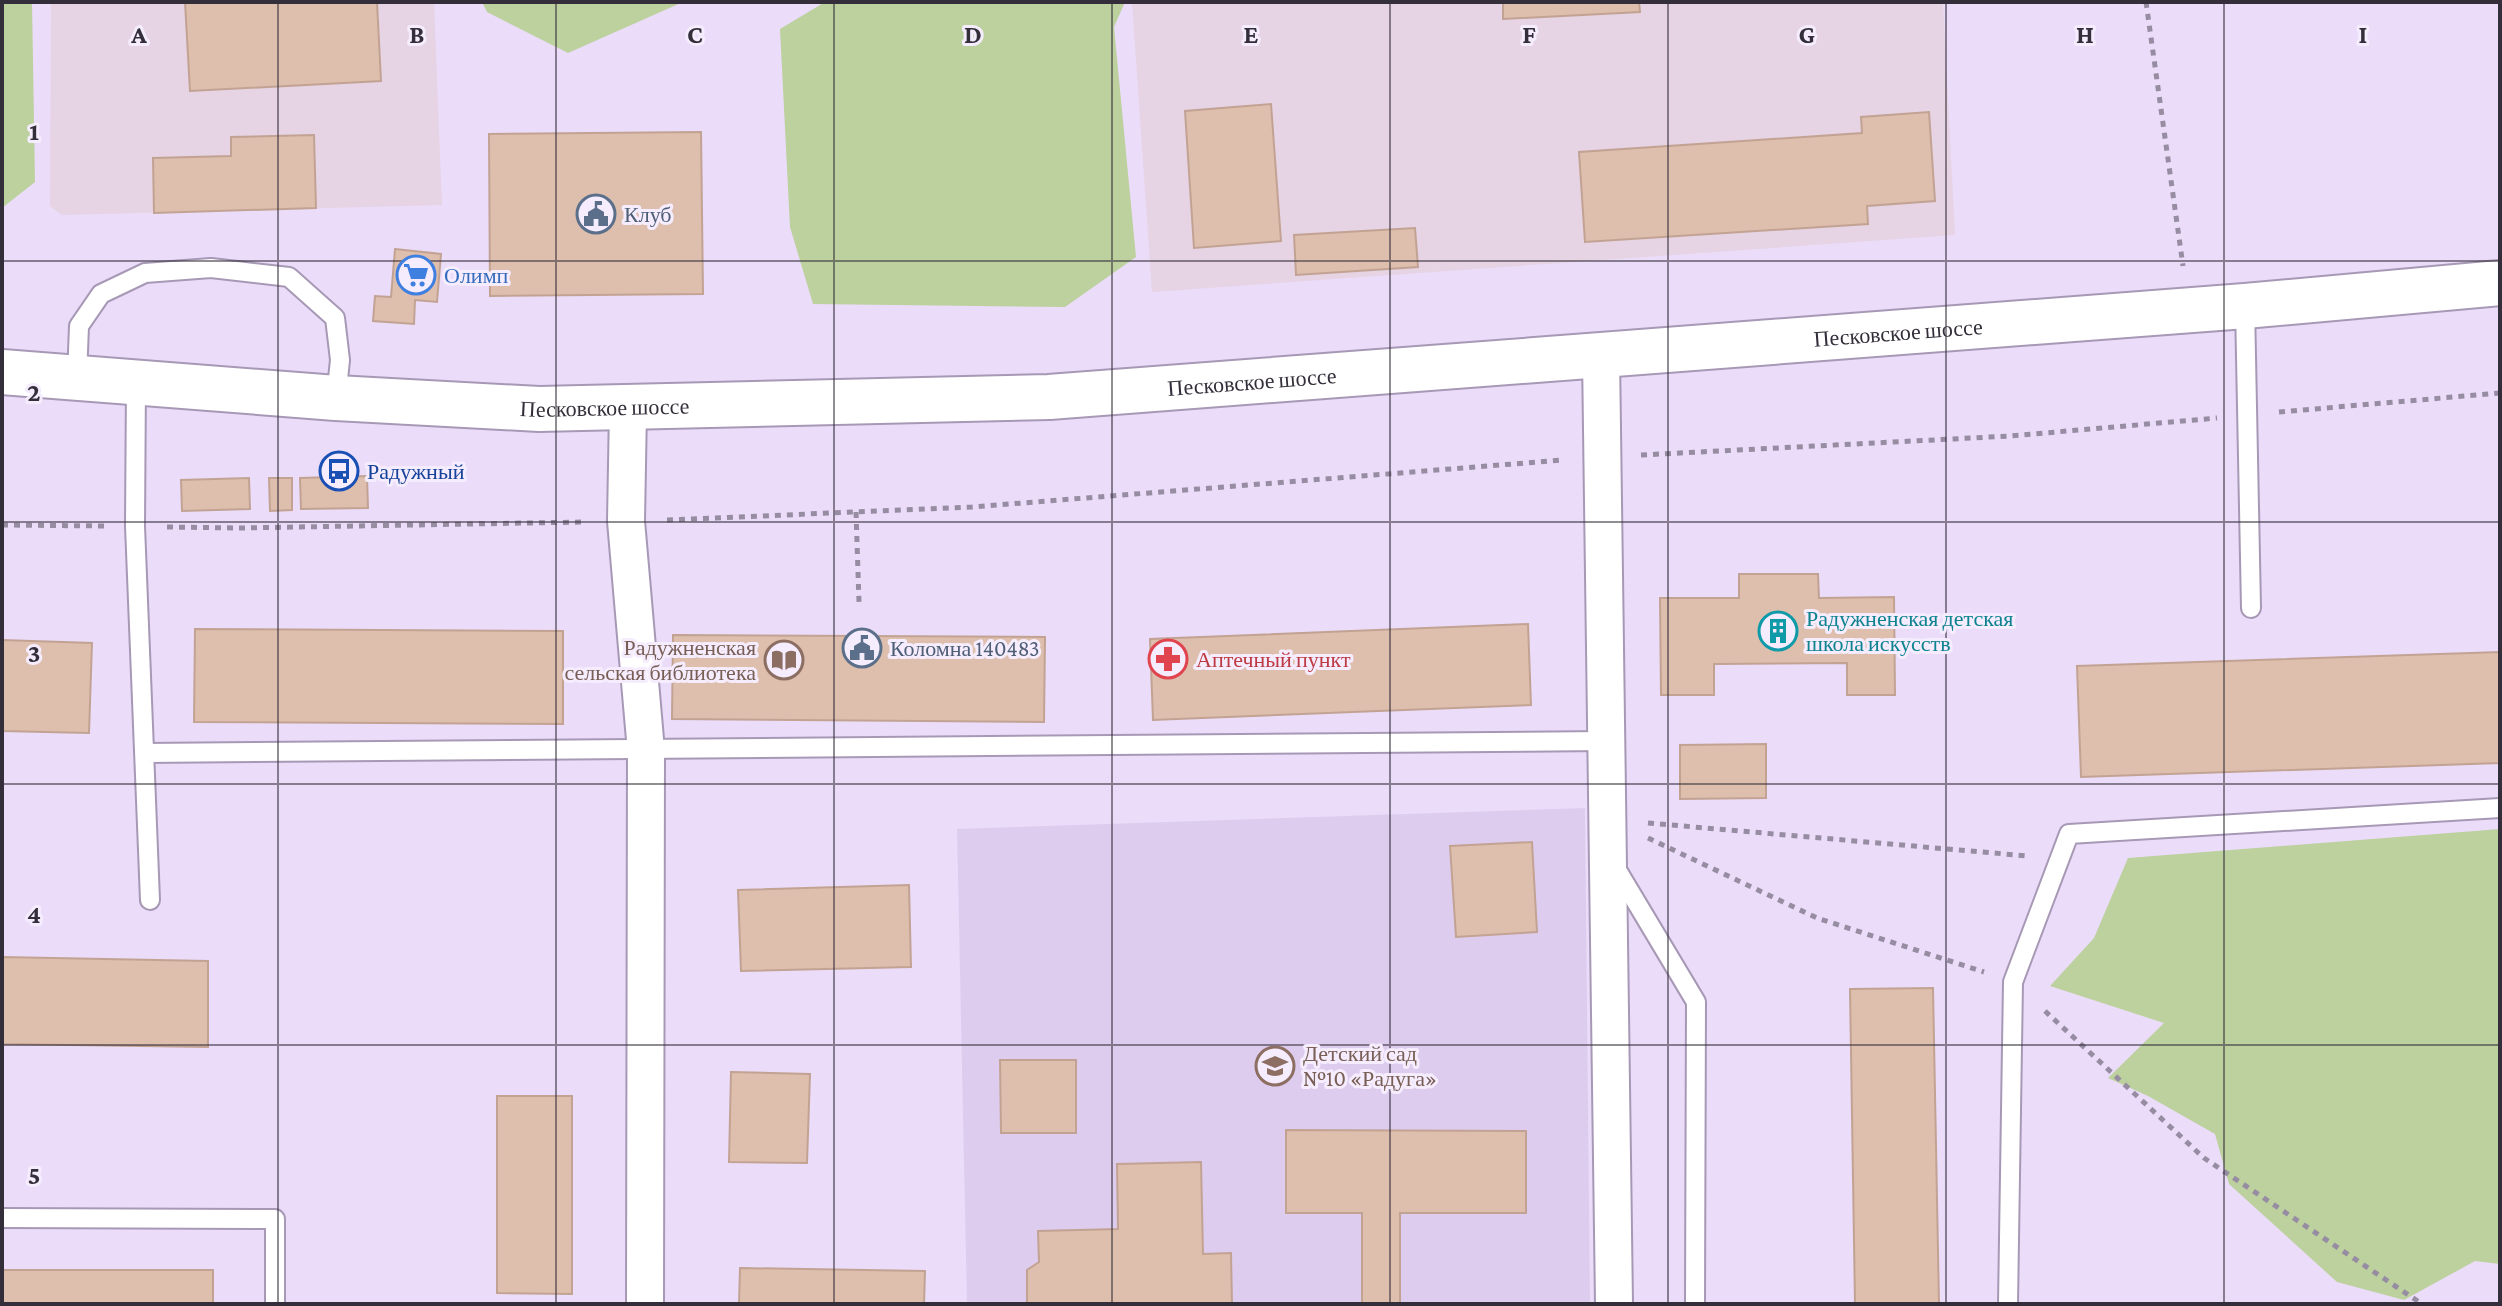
<svg xmlns="http://www.w3.org/2000/svg" width="2502" height="1306" font-family="'Crimson Pro',serif">
	<style>
		.industrial { fill: #e6d3e3 }
		.built { fill: #deccef }
		.green { fill: #bcd19d }
		.building { fill: #debead; stroke: #c2a393; stroke-width: 2 }
		.lines { fill: none; stroke-linecap: round; stroke-linejoin: round }
		.lane-casing { stroke: #a799b5; stroke-width: 22 }
		.street-casing { stroke: #a799b5; stroke-width: 40 }
		.secondary-casing { stroke: #a799b5; stroke-width: 48 }
		.path { stroke: #978da2; stroke-width: 5; stroke-dasharray: 6 6; stroke-linecap: butt }
		.lane { stroke: #fff; stroke-width: 18 }
		.street { stroke: #fff; stroke-width: 36 }
		.secondary { stroke: #fff; stroke-width: 44 }
		.grid { fill: none; stroke: #332e39; stroke-width: 2; stroke-opacity: 0.55 }
		.labels { text-anchor: middle; dominant-baseline: central; stroke-width: 6; stroke-linejoin: round; paint-order: stroke }
		.service-label { font-size: 22px; fill: #4e5e75; stroke: #f5ecfe; text-anchor: start }
		.shop-label { font-size: 22px; fill: #366cbe; stroke: #f5ecfe; text-anchor: start }
		.street-label { font-size: 22px; fill: #332e39; stroke: #f5ecfe }
		.transit-label { font-size: 22px; fill: #164399; stroke: #f5ecfe; text-anchor: start }
		.culture-label { font-size: 22px; fill: #0d838f; stroke: #f5ecfe; text-anchor: start }
		.education-label { font-size: 22px; fill: #785e54; stroke: #f5ecfe; text-anchor: end }
		.health-label { font-size: 22px; fill: #be3a42; stroke: #f5ecfe; text-anchor: start }
		.grid-label { font-size: 26px; text-anchor: middle; font-weight: bold; fill: #332e39; stroke: #f5ecfe; stroke-width: 6; stroke-linejoin: round; paint-order: stroke }
	</style>
	<rect width="100%" height="100%" fill="#ebdcfa"/>
	<path class="industrial" d="M51 2H434L442 205 62 215 50 206Z
		M1132 2H1943L1955 235 1152 292Z"/>
	<path class="built" d="M1585 808 1590 1304H967L957 829Z"/>
	<path class="green" d="M2 2H32L35 182 2 208Z
		M482 2H683L568 53 487 12Z
		M825 2H1125L1114 27 1136 257 1065 307 813 304 790 227 780 29Z
		M2500 829V1264L2475 1261 2404 1300 2337 1282 2229 1184 2215 1134 2148 1096 2108 1078 2164 1023 2050 986 2094 938 2128 858Z"/>
	<path class="building" d="M185 2H377L381 81 190 91Z
		M1503 2H1639L1640 12 1503 19Z
		M1271 104 1281 241 1194 248 1185 111Z
		M1929 112 1935 201 1867 206 1868 224 1585 242 1579 152 1862 133 1861 117Z
		M701 132 703 294 490 296 489 134Z
		M314 135 316 208 154 213 153 158 231 156V137Z
		M1415 228 1418 267 1296 275 1294 235Z
		M395 249 441 254 437 302 415 300 414 324 373 321 375 296 391 297Z
		M367 476 368 508 301 509 300 478Z
		M249 478 250 509 182 511 181 480Z
		M269 478H292V510L270 511Z
		M1739 574H1818L1819 598 1894 597 1895 695H1847V663L1714 664V695H1661L1660 598H1739Z
		M1528 624 1531 705 1153 720 1150 639Z
		M195 629 563 631V724L194 722Z
		M673 635 1045 637 1044 722 672 719Z
		M2 640 92 643 89 733 2 731Z
		M2500 652V763L2081 777 2077 666Z
		M1766 744V798L1680 799V745Z
		M1532 842 1537 932 1456 937 1450 846Z
		M909 885 911 967 741 971 738 890Z
		M2 957 208 961V1047L2 1044Z
		M1933 988 1939 1304H1855L1850 989Z
		M1000 1060H1076V1133H1001Z
		M731 1072 810 1074 807 1163 729 1162Z
		M497 1096H572V1294L497 1293Z
		M1286 1130 1526 1131V1213H1400V1304H1362V1213H1286Z
		M1201 1162 1203 1254 1231 1253 1232 1304H1027V1270L1039 1262 1038 1231 1118 1229 1117 1164Z
		M740 1268 925 1271 924 1304H739Z
		M2 1270H213V1304H2Z"/>
	<g class="lines">
		<g class="lane-casing">
			<path id="lane" d="M2245 306 2251 608
				M77 377 79 326 101 294 145 273 211 268 289 277 335 318 340 360 336 398
				M136 382 135 526 150 900
				M144 753 1606 741
				M1614 865 1696 1002 1695 1304
				M2 1218 275 1219V1304
				M2008 1304 2013 982 2069 834 2500 808"/>
		</g>
		<g class="street-casing">
			<path id="street" d="M1601 356 1614 1304
				M628 409 626 521 646 751 645 1304"/>
		</g>
		<g class="secondary-casing">
			<g id="secondary">
				<path id="s1" d="M2 372 336 398 539 409 1049 397 2245 306 2500 283"/>
			</g>
		</g>
		<path class="path" d="M2146 2 2183 266
			M2279 412 2500 393
			M1641 455 2010 436 2217 418
			M856 512 859 602
			M667 520 972 507 1563 460
			M2 525 105 526
			M167 527 240 528 585 522
			M1648 823 2028 856
			M1648 838 1817 918 1984 972
			M2045 1011 2204 1158 2422 1304"/>
		<use href="#lane" class="lane"/>
		<use href="#street" class="street"/>
		<use href="#secondary" class="secondary"/>
	</g>
	<path class="grid" d="M278 2V1304M556 2V1304M834 2V1304M1112 2V1304M1390 2V1304M1668 2V1304M1946 2V1304M2224 2V1304M2 261H2500M2 522H2500M2 784H2500M2 1045H2500"/>
	<defs>
		<g id="civic-ring" transform="scale(2)"><circle r="9.5" fill="#f5ecfe" stroke="#5c6f8a" stroke-width="1.5"/><path d="M-.6-6.5H3V-4.5H.6V-3L4-1V1h2V6H-6V1h2V-1L-.6-3ZM-1.2 2.5V6h2.4V2.5Z" fill="#5c6f8a"/></g>
		<g id="supermarket-ring" transform="scale(2)"><circle r="9.5" fill="#f5ecfe" stroke="#3f7fe0" stroke-width="1.5"/><path d="M-6-5.5h2.5l.6 2H6L4.5 2H-2.5L-4.4-4H-6ZM-1.5 3.2a1.3 1.3 0 1 0 .1 0ZM3 3.2a1.3 1.3 0 1 0 .1 0Z" fill="#3f7fe0"/></g>
		<g id="bus-ring" transform="scale(2)"><circle r="9.5" fill="#f5ecfe" stroke="#1a4fb4" stroke-width="1.5"/><path d="M-5-6H5V4H4V6H2V4H-2V6H-4V4H-5ZM-3.5-4V0h7V-4ZM-3.5 1.2v1.5H-2V1.2ZM2 1.2v1.5H3.5V1.2Z" fill="#1a4fb4"/></g>
		<g id="building-ring" transform="scale(2)"><circle r="9.5" fill="#f5ecfe" stroke="#0f9aa8" stroke-width="1.5"/><path d="M-4-6H4V6H1V3H-1V6H-4ZM-2.5-4.3h1.7v1.8h-1.7ZM.8-4.3h1.7v1.8H.8ZM-2.5-1h1.7V.8h-1.7ZM.8-1h1.7V.8H.8Z" fill="#0f9aa8"/></g>
		<g id="pharmacy-ring" transform="scale(2)"><circle r="9.5" fill="#f5ecfe" stroke="#e0444e" stroke-width="1.5"/><path d="M-2-6h4v4h4v4h-4v4h-4v-4h-4v-4h4Z" fill="#e0444e"/></g>
		<g id="library-ring" transform="scale(2)"><circle r="9.5" fill="#f5ecfe" stroke="#8d6e63" stroke-width="1.5"/><path d="M-6-4Q-3-5.5-.7-3.5V5Q-3 3-6 4ZM6-4Q3-5.5 .7-3.5V5Q3 3 6 4Z" fill="#8d6e63"/></g>
		<g id="school-ring" transform="scale(2)"><circle r="9.5" fill="#f5ecfe" stroke="#8d6e63" stroke-width="1.5"/><path d="M0-5L7-2L0 1L-7-2ZM-4 1L0 2.5L4 1V4Q0 6-4 4Z" fill="#8d6e63"/></g>
	</defs>
	<g fill-rule="evenodd">
		<use href="#civic-ring" x="596" y="214"/>
		<use href="#supermarket-ring" x="416" y="275"/>
		<use href="#bus-ring" x="339" y="471"/>
		<use href="#building-ring" x="1778" y="631"/>
		<use href="#civic-ring" x="862" y="648"/>
		<use href="#pharmacy-ring" x="1168" y="659"/>
		<use href="#library-ring" x="784" y="660"/>
		<use href="#school-ring" x="1275" y="1066"/>
	</g>
	<g class="labels">
		<g class="service-label">
			<text x="624" y="214">Клуб</text>
			<text x="890" y="648">Коломна 140483</text>
		</g>
		<g class="shop-label">
			<text x="444" y="275">Олимп</text>
		</g>
		<g class="street-label">
			<text stroke="none"><textPath href="#s1" startOffset="1900">Песковское шоссе</textPath></text>
			<text stroke="none"><textPath href="#s1" startOffset="1252">Песковское шоссе</textPath></text>
			<text stroke="none"><textPath href="#s1" startOffset="604">Песковское шоссе</textPath></text>
		</g>
		<g class="transit-label">
			<text x="367" y="471">Радужный</text>
		</g>
		<g class="culture-label">
			<text x="1806" y="618">Радужненская детская<tspan x="1806" dy="25">школа искусств</tspan></text>
		</g>
		<g class="education-label">
			<text x="756" y="647">Радужненская<tspan x="756" dy="25">сельская библиотека</tspan></text>
			<text x="1303" y="1053" text-anchor="start">Детский сад<tspan x="1303" dy="25">№10 «Радуга»</tspan></text>
		</g>
		<g class="health-label">
			<text x="1196" y="659">Аптечный пункт</text>
		</g>
	</g>
	<g class="grid-label">
		<text x="139" y="43">A</text>
		<text x="417" y="43">B</text>
		<text x="695" y="43">C</text>
		<text x="973" y="43">D</text>
		<text x="1251" y="43">E</text>
		<text x="1529" y="43">F</text>
		<text x="1807" y="43">G</text>
		<text x="2085" y="43">H</text>
		<text x="2363" y="43">I</text>
		<text x="34" y="140">1</text>
		<text x="34" y="401">2</text>
		<text x="34" y="662">3</text>
		<text x="34" y="923">4</text>
		<text x="34" y="1184">5</text>
	</g>
	<rect width="2502" height="1306" fill="none" stroke="#332e39" stroke-width="8"/>
</svg>
